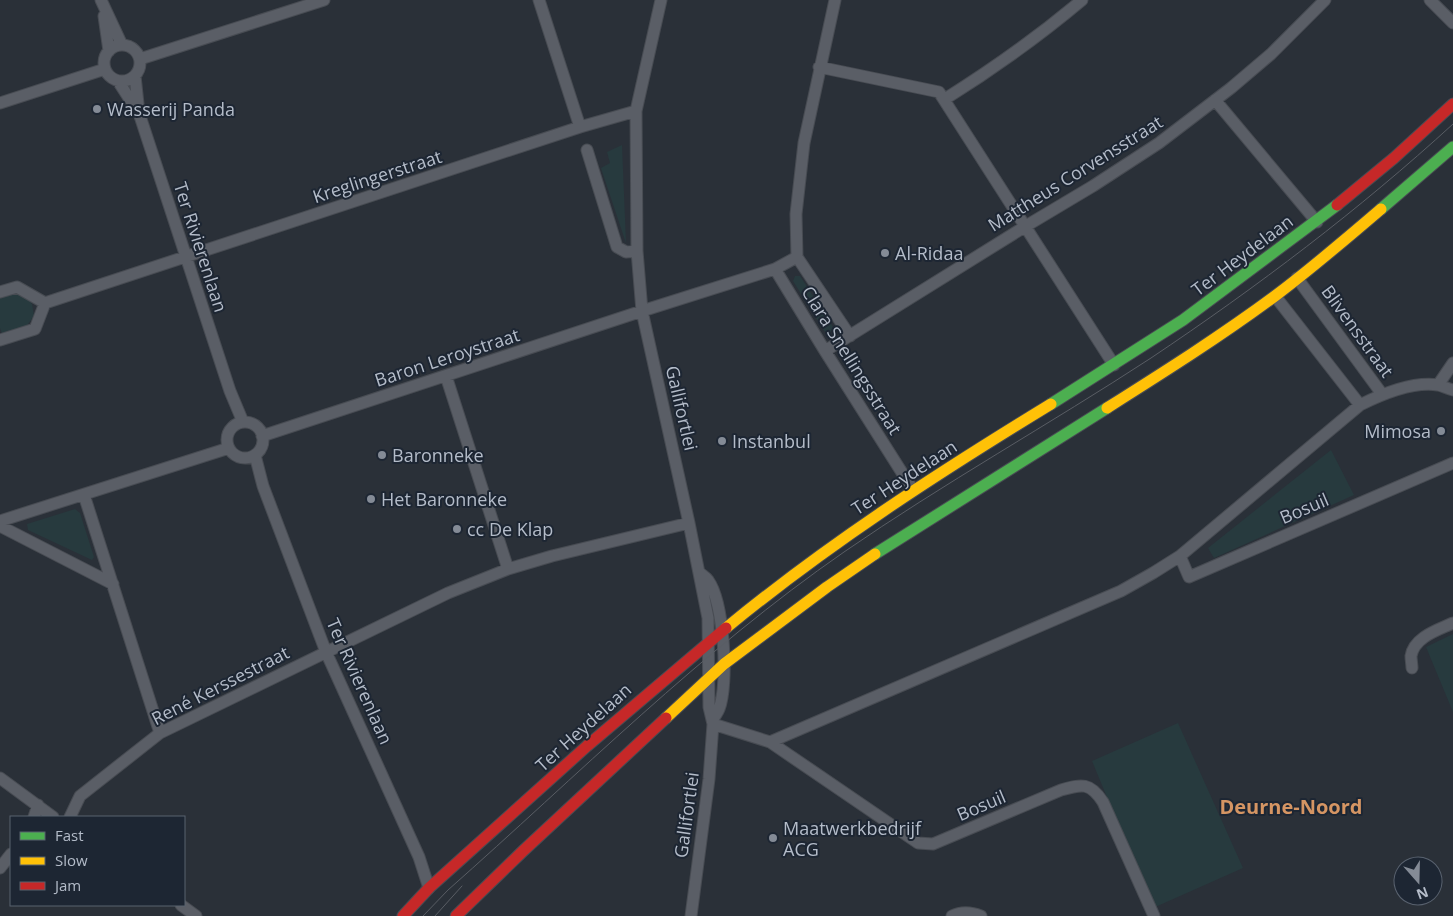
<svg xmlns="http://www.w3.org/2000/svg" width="1453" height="916" font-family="'Open Sans',sans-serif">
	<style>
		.green { fill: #273a3e }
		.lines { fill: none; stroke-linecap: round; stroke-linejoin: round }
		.street-casing { stroke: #484c53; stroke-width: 13 }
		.fast-casing { stroke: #484c53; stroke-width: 13 }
		.slow-casing { stroke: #484c53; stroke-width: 13 }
		.jam-casing { stroke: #484c53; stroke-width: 13 }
		.street { stroke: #5a5e66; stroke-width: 11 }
		.fast { stroke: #4caf50; stroke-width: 11 }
		.slow { stroke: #ffc107; stroke-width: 11 }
		.jam { stroke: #c62828; stroke-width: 11 }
		.tram { stroke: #595d64; stroke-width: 1 }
		.poi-dot { fill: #848b96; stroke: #1d2633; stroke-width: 2 }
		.labels { text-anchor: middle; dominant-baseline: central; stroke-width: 4; stroke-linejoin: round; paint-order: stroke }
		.poi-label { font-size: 18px; fill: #b4bcc9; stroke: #1d2633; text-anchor: start }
		.street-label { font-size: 18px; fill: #b4bcc9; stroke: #1d2633 }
		.quarter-label { font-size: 20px; font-weight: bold; fill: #d59563; stroke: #1d2633 }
	</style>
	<rect width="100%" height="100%" fill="#2a3038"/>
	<path class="green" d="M622 145 626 243 601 168 610 163 607 152Z
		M795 276H800L833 327 831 332H825L793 281Z
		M24 293 32 304 34 316 25 328 3 336 0 328V298L11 294Z
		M1331 450 1354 495 1214 558 1208 548Z
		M75 509 80 513 94 557 92 560 28 530 27 524Z
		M1453 634V712L1426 647Z
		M1178 723 1243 868 1153 908 1092 761Z"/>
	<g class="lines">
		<g class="street-casing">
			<path id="street" d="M101 0 122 45
				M539 0 580 127
				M661 0 636 111 637 251 642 311 689 523 708 618 709 707 713 724 709 779 691 916
				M1430 0 1453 23
				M104 16 109 51
				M104 63a18 18 0 1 1 36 0a18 18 0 1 1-36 0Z
				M140 59 324 0
				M819 67 939 92 1114 365
				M135 76 139 113 230 391 243 422
				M118 81 138 112
				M945 99C993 69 1038 37 1082 0
				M1215 100 1317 222
				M0 103 105 69
				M587 150 617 247 626 252 637 251
				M797 257 850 336
				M775 269 825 351 913 490
				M1297 278 1382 394
				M0 292 17 287 45 303 580 127 636 111
				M1275 296 1360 405
				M0 340 35 329 45 303
				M825 351 1026 226 1093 186 1159 143 1231 88 1271 54 1325 0
				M446 376 508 569
				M1438 385 1453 363
				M227 440a18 18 0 1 1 36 0a18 18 0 1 1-36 0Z
				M262 436 642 311 775 269 797 257 796 214 804 143 835 0
				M255 455 263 486 326 652 419 857 429 888
				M84 495 160 733
				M0 521 229 448
				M0 526 113 584
				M1180 556 1189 577 1453 463
				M699 572C702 575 706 577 708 580 724 602 729 684 719 709 718 712 715 716 713 719
				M1412 668C1412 665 1411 660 1411 656 1414 637 1438 630 1453 623
				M713 724 770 742 1121 591 1153 573 1180 556 1360 405C1382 394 1413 381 1438 385 1443 386 1448 389 1453 390
				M770 742 918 843 933 844 1061 790C1082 784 1090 782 1103 802L1154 916
				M0 778 53 817
				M34 817 38 805
				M70 817 80 796 160 733 448 593 508 569 552 556 689 523
				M0 868 11 854
				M181 905 196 916
				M952 916C962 911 971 912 981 916"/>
		</g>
		<g class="fast-casing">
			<path id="fast" d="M1381 209 1453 147
				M1051 404 1183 320 1337 205
				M875 554 1107 408"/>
		</g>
		<g class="slow-casing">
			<path id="slow" d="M1107 408C1164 372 1221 336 1275 296 1311 269 1346 239 1381 209
				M726 628C828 544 938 473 1051 404
				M666 718 724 664 827 587 875 554"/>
		</g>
		<g class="jam-casing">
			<path id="jam" d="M1337 205 1394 158 1453 104
				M403 916 429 888 587 746 726 628
				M456 916 523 851 666 718"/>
		</g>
		<use href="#street" class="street"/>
		<use href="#fast" class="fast"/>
		<use href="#slow" class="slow"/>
		<use href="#jam" class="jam"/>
		<path class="tram" d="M423 916 448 890C578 775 701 651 844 552 944 483 1050 424 1151 358 1257 287 1359 210 1453 124
			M435 916 462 886"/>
	</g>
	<g class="poi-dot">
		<circle cx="97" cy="109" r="5"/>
		<circle cx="885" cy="253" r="5"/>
		<circle cx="1441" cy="431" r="5"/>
		<circle cx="722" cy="441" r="5"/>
		<circle cx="382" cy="455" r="5"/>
		<circle cx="371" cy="499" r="5"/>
		<circle cx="457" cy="529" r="5"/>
		<circle cx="773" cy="838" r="5"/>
	</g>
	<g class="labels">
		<g class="poi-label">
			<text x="107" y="109">Wasserij Panda</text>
			<text x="895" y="253">Al-Ridaa</text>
			<text x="1431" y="431" text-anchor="end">Mimosa</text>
			<text x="732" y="441">Instanbul</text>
			<text x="392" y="455">Baronneke</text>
			<text x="381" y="499">Het Baronneke</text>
			<text x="467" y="529">cc De Klap</text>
			<text x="783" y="828">Maatwerkbedrijf<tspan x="783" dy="21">ACG</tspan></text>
		</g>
		<g class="street-label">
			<text transform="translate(1075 173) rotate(-32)">Mattheus Corvensstraat</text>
			<text transform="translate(377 176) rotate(-18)">Kreglingerstraat</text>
			<text transform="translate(201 247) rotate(72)">Ter Rivierenlaan</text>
			<text transform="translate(1242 255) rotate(-37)">Ter Heydelaan</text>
			<text transform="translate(1358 331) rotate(54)">Blivensstraat</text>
			<text transform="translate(447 357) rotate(-18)">Baron Leroystraat</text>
			<text transform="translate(852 360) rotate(58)">Clara Snellingsstraat</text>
			<text transform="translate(682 408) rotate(77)">Gallifortlei</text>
			<text transform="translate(904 477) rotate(-33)">Ter Heydelaan</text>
			<text transform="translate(1304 508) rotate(-23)">Bosuil</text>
			<text transform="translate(360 681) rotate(66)">Ter Rivierenlaan</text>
			<text transform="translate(220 685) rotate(-27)">René Kerssestraat</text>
			<text transform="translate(583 727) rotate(-42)">Ter Heydelaan</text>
			<text transform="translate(981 805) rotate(-23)">Bosuil</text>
			<text transform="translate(686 815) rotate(-82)">Gallifortlei</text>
		</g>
		<g class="quarter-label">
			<text x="1291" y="806">Deurne-Noord</text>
		</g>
	</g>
	<rect x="10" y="816" width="175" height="90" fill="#1d2633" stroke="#59626f"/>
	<rect x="20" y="832" width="25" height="8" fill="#4caf50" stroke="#59626f"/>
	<text x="55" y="841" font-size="15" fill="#b4bcc9">Fast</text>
	<rect x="20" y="857" width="25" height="8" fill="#ffc107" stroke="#59626f"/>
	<text x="55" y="866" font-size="15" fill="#b4bcc9">Slow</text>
	<rect x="20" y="882" width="25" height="8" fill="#c62828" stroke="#59626f"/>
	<text x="55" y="891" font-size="15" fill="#b4bcc9">Jam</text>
	<g transform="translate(1418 881) rotate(160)"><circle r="24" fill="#1d2633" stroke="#59626f"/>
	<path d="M0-4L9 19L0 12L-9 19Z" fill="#848b96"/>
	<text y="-8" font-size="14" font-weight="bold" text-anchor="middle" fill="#b4bcc9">N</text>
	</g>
</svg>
